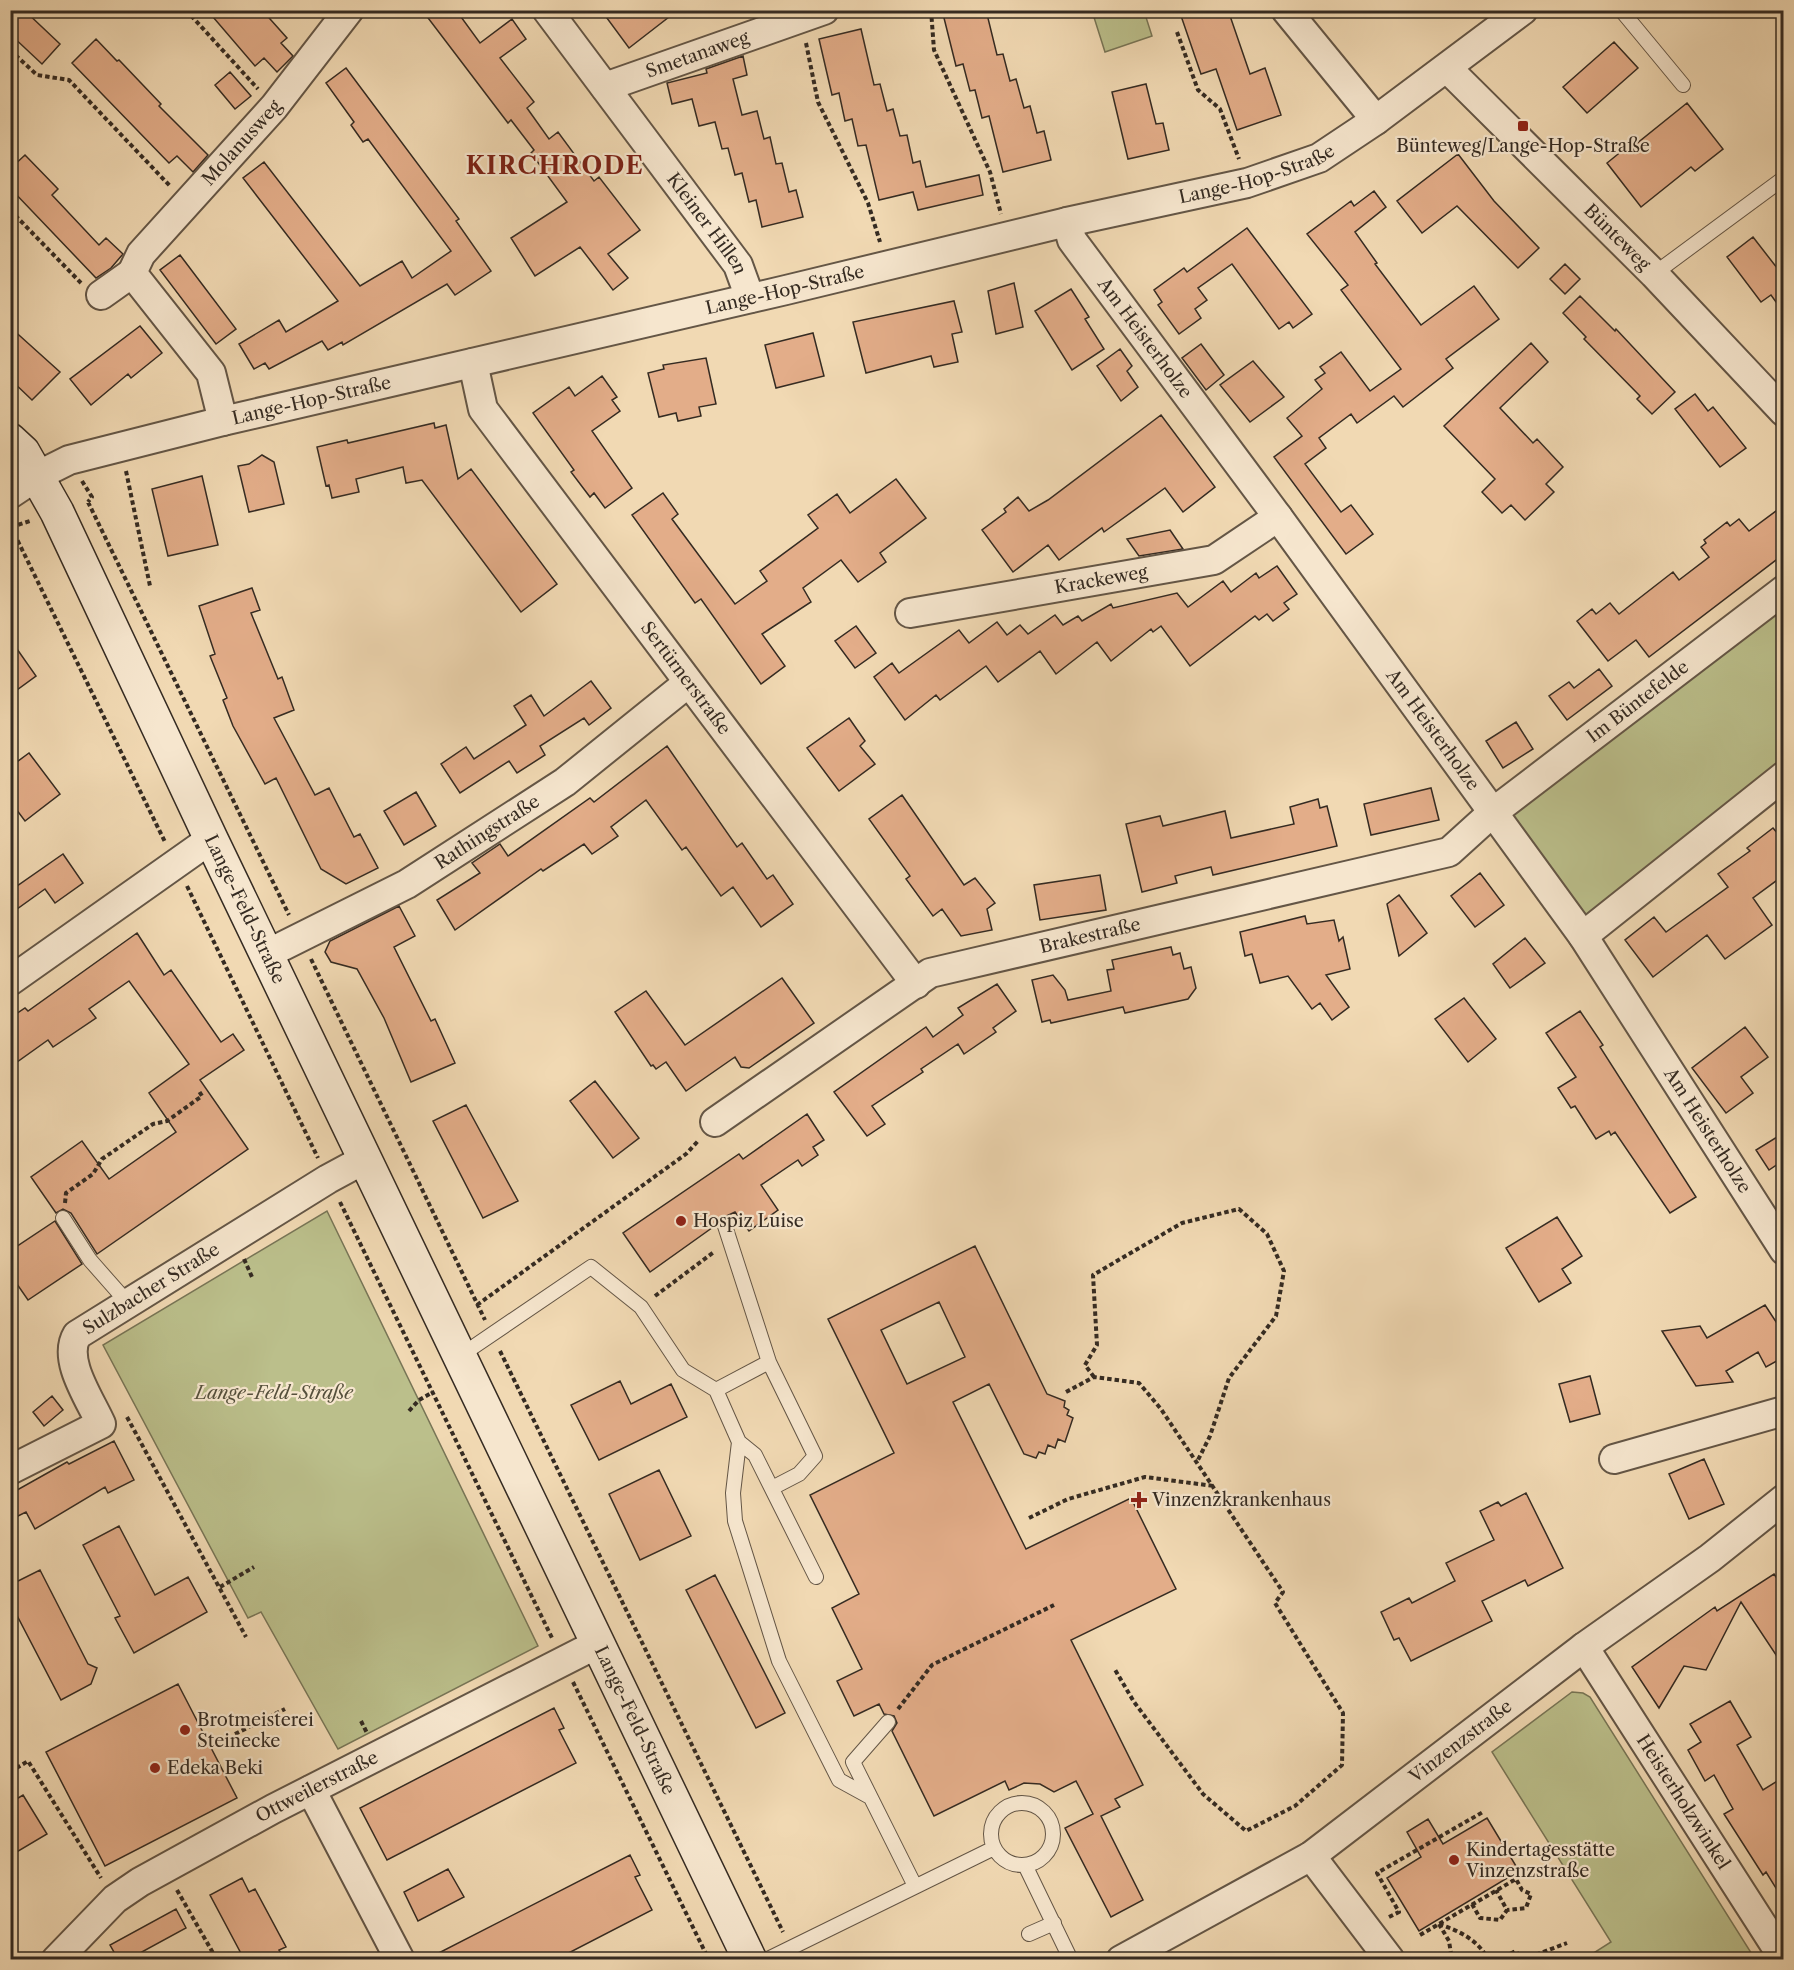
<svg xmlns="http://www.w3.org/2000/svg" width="1794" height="1970" font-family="'Libre Caslon Text',serif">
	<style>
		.green { fill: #bbbf8b; stroke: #787556; stroke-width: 1.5 }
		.building { fill: #e3ad89; stroke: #352b22; stroke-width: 1.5; fill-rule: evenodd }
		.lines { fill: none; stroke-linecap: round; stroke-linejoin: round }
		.lane-casing { stroke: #645646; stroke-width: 16 }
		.street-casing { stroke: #645646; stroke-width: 32 }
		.secondary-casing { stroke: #352b22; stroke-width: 36 }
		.path { stroke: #352b22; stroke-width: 4; stroke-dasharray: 4.5 3; stroke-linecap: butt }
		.lane { stroke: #f6e6ce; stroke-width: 14 }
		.street { stroke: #f6e6ce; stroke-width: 28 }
		.secondary { stroke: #f6e6ce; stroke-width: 33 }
		.poi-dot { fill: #8f2418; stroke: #f6e6ce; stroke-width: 2 }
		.labels { text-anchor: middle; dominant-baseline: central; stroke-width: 4.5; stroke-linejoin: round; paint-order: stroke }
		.street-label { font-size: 18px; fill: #352b22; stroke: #f6e6ce }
		.poi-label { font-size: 18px; fill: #352b22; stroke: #f6e6ce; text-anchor: start }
		.park-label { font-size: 18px; font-style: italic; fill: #56503c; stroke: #f6e6ce }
		.district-label { font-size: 24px; font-weight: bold; letter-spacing: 1.5px; fill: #7a1f14; stroke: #f6e6ce }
	</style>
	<rect width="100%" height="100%" fill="#f1d9b3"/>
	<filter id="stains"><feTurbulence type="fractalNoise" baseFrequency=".00333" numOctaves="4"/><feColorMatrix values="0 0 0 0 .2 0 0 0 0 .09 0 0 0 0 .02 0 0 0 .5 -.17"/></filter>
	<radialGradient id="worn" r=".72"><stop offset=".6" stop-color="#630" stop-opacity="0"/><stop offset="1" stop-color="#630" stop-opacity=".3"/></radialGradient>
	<path class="green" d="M1092 11H1144L1152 36 1105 52Z
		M1783 606V767L1584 927 1509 811Z
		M327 1211 538 1646 338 1749 261 1612 248 1618 103 1345Z
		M1572 1692 1583 1693 1590 1697 1755 1959H1595L1592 1954 1611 1942 1492 1752Z"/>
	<path class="building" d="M10 10H24L60 44 42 64 10 34Z
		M207 10H262L287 38 281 43 293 56 277 72 264 58 255 66Z
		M422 10H456L480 43 512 19 526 39 500 58 534 102 527 108 549 139 558 132 594 181 599 177 640 230 608 254 628 278 613 290 580 247 535 276 511 238 567 202 531 153 534 150 511 120 508 123Z
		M601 10H678L629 48Z
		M942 10H986L997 55 1003 54 1010 81 1016 79 1024 108 1030 106 1037 133 1044 131 1051 160 1003 172 989 116 982 118 975 90 970 91 963 64 956 66Z
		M1179 10H1228L1250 74 1265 68 1281 115 1237 130 1216 69 1201 74Z
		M861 29 874 85 880 84 887 111 893 109 900 136 907 135 913 163 920 161 926 187 979 175 983 195 918 210 913 192 879 200 866 145 858 146 852 119 845 121 839 93 832 95 819 39Z
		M96 39 117 61 119 60 161 104 159 106 208 155 193 172 177 156 169 163 72 63Z
		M1614 42 1638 68 1587 113 1563 87Z
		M743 56 747 75 733 79 742 115 757 111 764 139 770 137 776 164 782 163 789 192 796 190 803 217 762 227 756 200 749 202 742 173 735 175 728 148 722 149 715 122 699 126 692 99 672 104 667 83 707 73 706 69Z
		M346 68 459 219 456 221 491 271 455 295 447 284 343 345 342 342 328 350 322 341 269 369 265 363 254 369 239 344 279 320 286 332 338 301 243 178 264 162 360 286 402 261 412 278 451 251 368 139 363 142 351 125 354 122 326 83Z
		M230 72 251 96 235 109 215 85Z
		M1146 84 1156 124 1163 123 1169 150 1128 159 1112 92Z
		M1687 103 1723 149 1695 171 1691 167 1641 207 1607 163 1633 142 1636 144Z
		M1458 154 1494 201 1539 248 1518 268 1457 206 1422 233 1397 201Z
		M25 155 58 189 52 195 99 245 106 238 123 254 111 268 96 278 10 188V169Z
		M1374 191 1386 207 1355 232 1377 263 1375 264 1421 325 1474 286 1499 319 1446 359 1453 368 1403 407 1394 396 1357 423 1351 414 1319 438 1326 448 1305 464 1341 512 1351 505 1373 534 1346 554 1274 457 1302 436 1287 418 1322 389 1315 380 1325 373 1320 367 1341 352 1370 391 1401 369 1341 290 1348 285 1307 234 1351 201 1354 206Z
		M1247 228 1312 314 1293 328 1289 322 1279 329 1232 264 1198 288 1207 300 1195 309 1201 318 1179 334 1158 305 1162 302 1154 290 1184 268 1187 272Z
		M1753 237 1784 277V313L1771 295 1761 302 1727 257Z
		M180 255 236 329 216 344 160 270Z
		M1565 264 1580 279 1565 294 1550 279Z
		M1014 283 1023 327 996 334 988 291Z
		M1071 289 1089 317 1085 319 1104 349 1072 370 1035 311Z
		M1580 296 1615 331 1616 329 1675 392 1652 414 1637 399 1640 396 1584 339 1586 337 1563 313Z
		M954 301 962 332 952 334 958 362 934 367 931 356 866 373 853 322Z
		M140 326 162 353 131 378 128 374 91 405 70 379Z
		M10 327 60 372 32 400 10 379Z
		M813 333 824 376 776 388 765 345Z
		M1531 343 1548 362 1500 408 1533 443 1537 439 1563 467 1546 484 1554 492 1525 520 1511 505 1502 513 1482 492 1495 479 1444 426Z
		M1201 344 1224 375 1206 390 1182 358Z
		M1120 349 1132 366 1127 371 1138 387 1121 401 1097 366Z
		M706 358 716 404 699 407 701 416 678 421 676 413 659 417 648 373 664 369 663 365Z
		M1253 361 1284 397 1250 422 1220 385Z
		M602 376 617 397 612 400 620 411 592 431 632 488 605 508 594 493 590 497 571 472 574 470 533 413 569 387 575 396Z
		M1695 394 1708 411 1713 407 1746 448 1720 467 1675 409Z
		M1161 415 1215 487 1183 512 1165 488 1104 532 1102 528 1059 560 1048 545 1013 572 982 530 1006 512 1004 509 1018 497 1029 511 1048 500Z
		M434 423 435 428 446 425 458 479 471 469 557 584 521 612 422 480 406 483 403 467 356 479 359 492 332 498 329 485 326 486 317 447 347 440 348 443Z
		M262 455 274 462 284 504 249 512 238 466 249 464Z
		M202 476 218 545 168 556 152 489Z
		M896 479 926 518 880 553 886 562 858 582 841 560 803 588 811 602 762 634 785 666 761 684 701 599 695 603 632 515 663 493 678 514 672 519 735 604 767 581 760 571 818 528 808 515 837 494 850 513Z
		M1784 505V554L1649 657 1636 640 1608 661 1577 621 1592 609 1596 614 1610 603 1619 614 1673 572 1679 580 1709 557 1701 547 1706 543 1704 540 1727 522 1730 526 1739 519 1749 531Z
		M1170 530 1183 549 1139 556 1127 539Z
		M1277 566 1297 594 1284 603 1289 609 1273 621 1267 614 1259 620 1255 616 1190 666 1161 626 1153 632 1151 629 1111 661 1097 642 1056 674 1040 651 998 682 986 666 940 700 936 695 905 720 874 677 892 663 899 673 959 630 969 643 997 622 1007 635 1020 625 1028 634 1055 615 1063 625 1078 616 1082 621 1111 604 1113 608 1177 593 1188 607 1223 581 1231 592 1256 573 1259 578Z
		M252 588 260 610 251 613 278 679 282 677 294 710 274 718 315 795 329 788 354 837 360 834 378 868 346 884 321 869 276 778 265 784 233 726 223 700 227 698 210 656 215 654 199 606Z
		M856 626 876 653 855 668 835 641Z
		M10 639 36 676 10 695Z
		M1599 669 1612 686 1567 720 1549 696 1569 682 1574 688Z
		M591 681 611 708 589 725 584 718 540 746 545 755 517 773 509 761 460 793 441 764 466 747 474 759 526 725 514 706 531 695 544 716Z
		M849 718 865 741 860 746 875 764 839 791 807 748Z
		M1516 722 1533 749 1503 768 1486 741Z
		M667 746 737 847 742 843 767 879 773 875 793 904 761 927 733 887 721 896 686 847 682 850 646 800 611 827 618 836 592 854 584 844 543 871 541 869 455 930 437 900 480 873 472 863 500 844 508 856 590 798 594 802Z
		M29 753 60 794 25 821 10 801V767Z
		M1431 788 1439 820 1371 835 1364 804Z
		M416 792 436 826 404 845 384 811Z
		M902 795 964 885 975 878 995 903 987 909 992 930 961 936 942 909 933 916 906 879 910 876 869 819Z
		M1318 799 1320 808 1327 806 1337 846 1213 875 1211 867 1175 876 1177 883 1142 892 1126 824 1160 816 1163 826 1225 811 1231 838 1294 824 1290 807Z
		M1773 828 1784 841V875L1753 898 1772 925 1725 959 1707 935 1653 977 1625 940 1654 917 1666 932 1728 887 1718 874 1750 851 1747 848Z
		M63 854 83 883 55 903 45 889 10 914V891Z
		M1480 873 1504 905 1475 927 1451 896Z
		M1100 875 1106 910 1040 920 1034 885Z
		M1399 895 1427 933 1399 956 1387 904Z
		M399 906 415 936 394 947 431 1021 435 1019 455 1063 411 1082 384 1018 357 969 331 962 325 952 330 941Z
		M1305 916 1307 924 1334 920 1339 941 1343 937 1350 969 1326 975 1349 1007 1332 1020 1320 1003 1312 1009 1288 976 1260 983 1252 954 1245 956 1240 932Z
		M137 933 164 975 171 970 221 1042 233 1034 244 1050 200 1080 248 1149 97 1254 71 1213 63 1209 56 1213 31 1177 82 1141 109 1179 176 1132 149 1093 189 1064 129 981 89 1009 96 1018 53 1047 48 1040 10 1067V1018L25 1008 28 1011Z
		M1525 938 1545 963 1510 988 1493 964Z
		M1171 947 1173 955 1180 953 1184 969 1191 967 1196 988 1188 999 1125 1013 1123 1007 1051 1023 1050 1020 1042 1022 1032 980 1053 975 1065 990 1068 1000 1111 991 1107 970 1114 969 1112 960Z
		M782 978 814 1023 749 1068 741 1067 735 1057 686 1091 666 1062 656 1069 653 1065 651 1066 615 1012 646 991 685 1045Z
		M997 984 1016 1011 993 1028 996 1032 964 1054 958 1044 921 1069 923 1072 872 1106 885 1124 867 1136 834 1092 926 1027 933 1037 963 1015 958 1008Z
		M1464 998 1496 1039 1468 1062 1435 1019Z
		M1580 1011 1603 1045 1600 1047 1696 1197 1670 1213 1615 1132 1611 1135 1609 1131 1596 1139 1575 1106 1571 1108 1558 1088 1576 1077 1546 1033Z
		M1745 1027 1768 1057 1741 1077 1753 1093 1726 1113 1692 1068Z
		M595 1081 639 1138 613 1158 570 1101Z
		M466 1105 518 1201 483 1218 433 1121Z
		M807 1114 824 1140 813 1147 818 1155 802 1166 798 1160 761 1185 778 1210 749 1231 735 1212 722 1218 716 1225 650 1272 623 1233 739 1154 743 1159Z
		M1777 1137 1784 1147V1160L1769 1170 1756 1150Z
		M1557 1217 1582 1256 1562 1269 1571 1283 1539 1302 1506 1248Z
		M55 1221 82 1264 28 1300 10 1274V1251Z
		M975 1246 1047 1394 1065 1401 1064 1407 1069 1410 1067 1415 1073 1418 1065 1442 1058 1439 1055 1448 1048 1445 1045 1454 1039 1452 1036 1458 1024 1454 989 1384 953 1402 1026 1549 1131 1498 1176 1589 1071 1640 1143 1785 1115 1799 1120 1807 1101 1816 1143 1900 1111 1917 1065 1828 1093 1814 1076 1781 1054 1792 1040 1784 1024 1783 1009 1790 1005 1781 934 1816 892 1731 897 1723 894 1716 884 1714 879 1704 854 1716 837 1681 862 1669 832 1608 859 1594 810 1495 894 1453 828 1319ZM939 1302 965 1357 907 1384 881 1330Z
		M1765 1305 1784 1334V1357L1766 1367 1758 1352 1726 1371 1733 1382 1696 1386 1662 1331 1700 1326 1707 1338Z
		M1590 1376 1600 1414 1570 1422 1559 1384Z
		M620 1381 631 1404 671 1384 687 1417 599 1460 571 1405Z
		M52 1396 63 1410 44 1426 33 1412Z
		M114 1441 134 1480 108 1493 105 1487 35 1529 26 1512 10 1520V1494L67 1462 69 1464Z
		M1704 1459 1724 1504 1689 1519 1669 1474Z
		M659 1470 691 1536 640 1560 609 1494Z
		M1526 1493 1563 1568 1528 1586 1525 1580 1482 1601 1492 1621 1411 1661 1399 1638 1394 1640 1381 1612 1409 1598 1412 1603 1455 1581 1446 1563 1494 1540 1480 1511 1498 1502 1501 1506Z
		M119 1526 155 1595 188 1577 207 1612 134 1653 115 1618 120 1616 83 1545Z
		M40 1570 88 1664 97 1668 91 1684 61 1700 10 1602V1585Z
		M1774 1574 1784 1589V1667L1741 1602 1706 1670 1684 1666 1659 1708 1632 1667 1715 1607 1717 1611Z
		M715 1575 785 1713 756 1728 686 1590Z
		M178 1684 237 1798 105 1866 46 1752Z
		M1730 1701 1751 1737 1737 1745 1763 1790 1784 1777V1901L1766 1872 1763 1875 1724 1814 1733 1809 1714 1775 1705 1781 1688 1750 1701 1742 1690 1724Z
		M554 1708 564 1728 559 1730 576 1763 387 1860 360 1808Z
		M23 1795 47 1834 10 1856V1803Z
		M1487 1818 1519 1871 1419 1931 1387 1878 1421 1857 1407 1832 1428 1819 1443 1844Z
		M630 1855 640 1875 635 1877 652 1910 557 1959H427Z
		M448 1869 464 1897 418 1921 404 1892Z
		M242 1878 249 1892 255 1889 286 1947 279 1950 285 1959H244L210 1895Z
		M176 1909 186 1928 129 1959H118L110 1945Z"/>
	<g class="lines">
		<g class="lane-casing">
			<path id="lane" d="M1621 10 1683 85
				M1654 274 1784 178
				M63 1218 90 1260 127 1302
				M725 1226 769 1362
				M460 1356 591 1267 641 1307 683 1370 716 1390
				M739 1442 716 1390 769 1362 815 1456 799 1474 772 1488
				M816 1577 755 1455 739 1442 733 1493 735 1521 779 1661 839 1780 870 1797
				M888 1722 853 1762 915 1886
				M991 1834a31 31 0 1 1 62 0a31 31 0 1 1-62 0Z
				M1025 1865 1071 1960
				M1029 1934 1054 1923
				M766 1960 994 1848"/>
		</g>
		<g class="street-casing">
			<g id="street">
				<path id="s1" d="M547 10 738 265 750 298"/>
				<path d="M1286 10 1376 120"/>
				<path id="s2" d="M1447 68 1654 274 1784 412"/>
				<path id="s3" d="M605 87 824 10"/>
				<path id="s4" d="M1067 222 1072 240 1278 517 1583 936 1784 1250"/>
				<path d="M101 295 132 273"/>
				<path id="s5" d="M473 363 483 409 916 984"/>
				<path id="s6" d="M223 421 211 373 132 273 141 254 274 107 349 10"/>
				<path id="s7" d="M10 494 37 476 69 460 223 421 786 290 1067 222 1247 183 1319 158 1376 120 1523 10"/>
				<path id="s8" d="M910 613 1214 560 1278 517"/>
				<path d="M1583 936 1784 776"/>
				<path id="s9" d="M267 954 407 884 565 782 688 683"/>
				<path d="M10 981 211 839"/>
				<path id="s10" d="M715 1122 930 973 1449 852 1492 813 1784 590"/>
				<path d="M1614 1459 1784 1411"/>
				<path id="s11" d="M10 1470 101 1424C90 1399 62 1360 77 1335L328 1179 365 1159"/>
				<path id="s12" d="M1584 1647 1784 1959"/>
				<path d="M311 1790 400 1960"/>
				<path d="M1311 1856 1390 1960"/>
				<path id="s13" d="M56 1960 115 1899 140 1882 273 1809 599 1643"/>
				<path id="s14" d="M1121 1960 1311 1856 1584 1647 1710 1558 1784 1499"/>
			</g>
		</g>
		<g class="secondary-casing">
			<g id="secondary">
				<path id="s15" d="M10 440 23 452 57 512 211 839 750 1960"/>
			</g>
		</g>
		<path class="path" d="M186 10 258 89
			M931 10 934 50 990 172 1001 214
			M1177 32 1198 90 1220 109 1239 159
			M806 43 818 102 868 203 880 242
			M10 50 37 75 69 80 170 186
			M10 210 81 283
			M126 471 150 586
			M82 481 92 497 88 502
			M88 502 289 915
			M11 527 165 842
			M11 527 30 521
			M187 886 318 1158
			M311 959 485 1320
			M340 1202 552 1638
			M65 1203 66 1193 93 1174 102 1159 153 1124 167 1121 202 1096 199 1091
			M244 1259 252 1277
			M655 1296 714 1252
			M477 1305 686 1154 698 1141
			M500 1351 783 1932
			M1094 1377 1085 1365 1097 1345 1093 1275 1182 1223 1239 1209 1267 1234 1284 1271 1276 1316 1229 1378 1210 1436 1197 1462
			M1066 1392 1094 1377 1139 1383 1161 1409 1283 1592 1275 1603 1343 1713 1342 1765 1295 1806 1246 1831 1203 1794 1134 1702 1114 1668
			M409 1411 419 1400 433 1392
			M127 1417 246 1637
			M1029 1518 1068 1499 1145 1477 1214 1486
			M220 1587 254 1567
			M573 1682 709 1960
			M898 1709 932 1665 1054 1605
			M361 1721 367 1733
			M235 1734 285 1709
			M10 1772 28 1761 101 1878
			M177 1890 217 1960
			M1472 1904 1480 1918 1500 1920 1507 1910 1496 1890
			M1389 1917 1399 1912 1377 1873 1483 1812
			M1439 1924C1459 1931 1479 1940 1488 1960
			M1439 1924 1449 1941 1452 1960
			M1420 1935 1516 1879 1522 1890 1531 1894 1526 1908 1507 1910
			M1497 1960 1516 1951 1521 1960
			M1522 1960 1567 1943"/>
		<use href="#lane" class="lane"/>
		<use href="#street" class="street"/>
		<use href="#secondary" class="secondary"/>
	</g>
	<g class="poi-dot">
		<rect x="1517" y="120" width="12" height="12" rx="3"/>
		<circle cx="681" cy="1221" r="6"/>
		<path d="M1136 1491h6v6h6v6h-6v6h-6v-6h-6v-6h6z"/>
		<circle cx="185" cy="1730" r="6"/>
		<circle cx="155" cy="1768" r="6"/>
		<circle cx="1454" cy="1860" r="6"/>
	</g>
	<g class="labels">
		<g class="street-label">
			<text stroke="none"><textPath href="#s3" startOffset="98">Smetanaweg</textPath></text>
			<text stroke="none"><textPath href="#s6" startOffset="348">Molanusweg</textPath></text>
			<text stroke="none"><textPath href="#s7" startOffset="1290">Lange-Hop-Straße</textPath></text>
			<text stroke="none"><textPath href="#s1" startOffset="267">Kleiner Hillen</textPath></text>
			<text stroke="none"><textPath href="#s2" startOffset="240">Bünteweg</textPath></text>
			<text stroke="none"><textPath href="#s7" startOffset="804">Lange-Hop-Straße</textPath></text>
			<text stroke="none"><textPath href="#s4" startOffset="141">Am Heisterholze</textPath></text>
			<text stroke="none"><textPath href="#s7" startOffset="318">Lange-Hop-Straße</textPath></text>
			<text stroke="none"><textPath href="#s8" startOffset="194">Krackeweg</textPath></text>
			<text stroke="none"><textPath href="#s5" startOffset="384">Sertürnerstraße</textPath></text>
			<text stroke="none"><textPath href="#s10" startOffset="1036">Im Büntefelde</textPath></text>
			<text stroke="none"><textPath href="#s4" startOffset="627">Am Heisterholze</textPath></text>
			<text stroke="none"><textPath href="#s9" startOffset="252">Rathingstraße</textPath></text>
			<text stroke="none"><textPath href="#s15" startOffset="526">Lange-Feld-Straße</textPath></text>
			<text stroke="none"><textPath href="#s10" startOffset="426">Brakestraße</textPath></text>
			<text stroke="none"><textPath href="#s4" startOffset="1113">Am Heisterholze</textPath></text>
			<text stroke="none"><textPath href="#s11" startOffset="285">Sulzbacher Straße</textPath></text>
			<text stroke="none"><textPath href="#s15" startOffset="1426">Lange-Feld-Straße</textPath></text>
			<text stroke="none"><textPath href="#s14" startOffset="405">Vinzenzstraße</textPath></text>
			<text stroke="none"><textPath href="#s13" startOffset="316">Ottweilerstraße</textPath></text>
			<text stroke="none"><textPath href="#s12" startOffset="184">Heisterholzwinkel</textPath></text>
		</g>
		<g class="poi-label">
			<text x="1523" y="146" text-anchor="middle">Bünteweg/Lange-Hop-Straße</text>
			<text x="693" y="1221">Hospiz Luise</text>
			<text x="1152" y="1500">Vinzenzkrankenhaus</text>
			<text x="197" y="1720">Brotmeisterei<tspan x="197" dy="21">Steinecke</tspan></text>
			<text x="167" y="1768">Edeka Beki</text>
			<text x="1466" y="1850">Kindertagesstätte<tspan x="1466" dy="21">Vinzenzstraße</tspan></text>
		</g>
		<g class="park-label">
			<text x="274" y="1393">Lange-Feld-Straße</text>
		</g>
		<g class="district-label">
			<text x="555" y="165">KIRCHRODE</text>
		</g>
	</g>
	<rect width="1794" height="1970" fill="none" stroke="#f1d9b3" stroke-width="36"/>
	<rect x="12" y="12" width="1770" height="1946" fill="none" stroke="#352b22" stroke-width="3"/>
	<rect x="18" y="18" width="1758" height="1934" fill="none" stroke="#352b22" stroke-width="1.5"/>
	<rect width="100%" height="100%" filter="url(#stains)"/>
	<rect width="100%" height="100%" fill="url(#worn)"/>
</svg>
